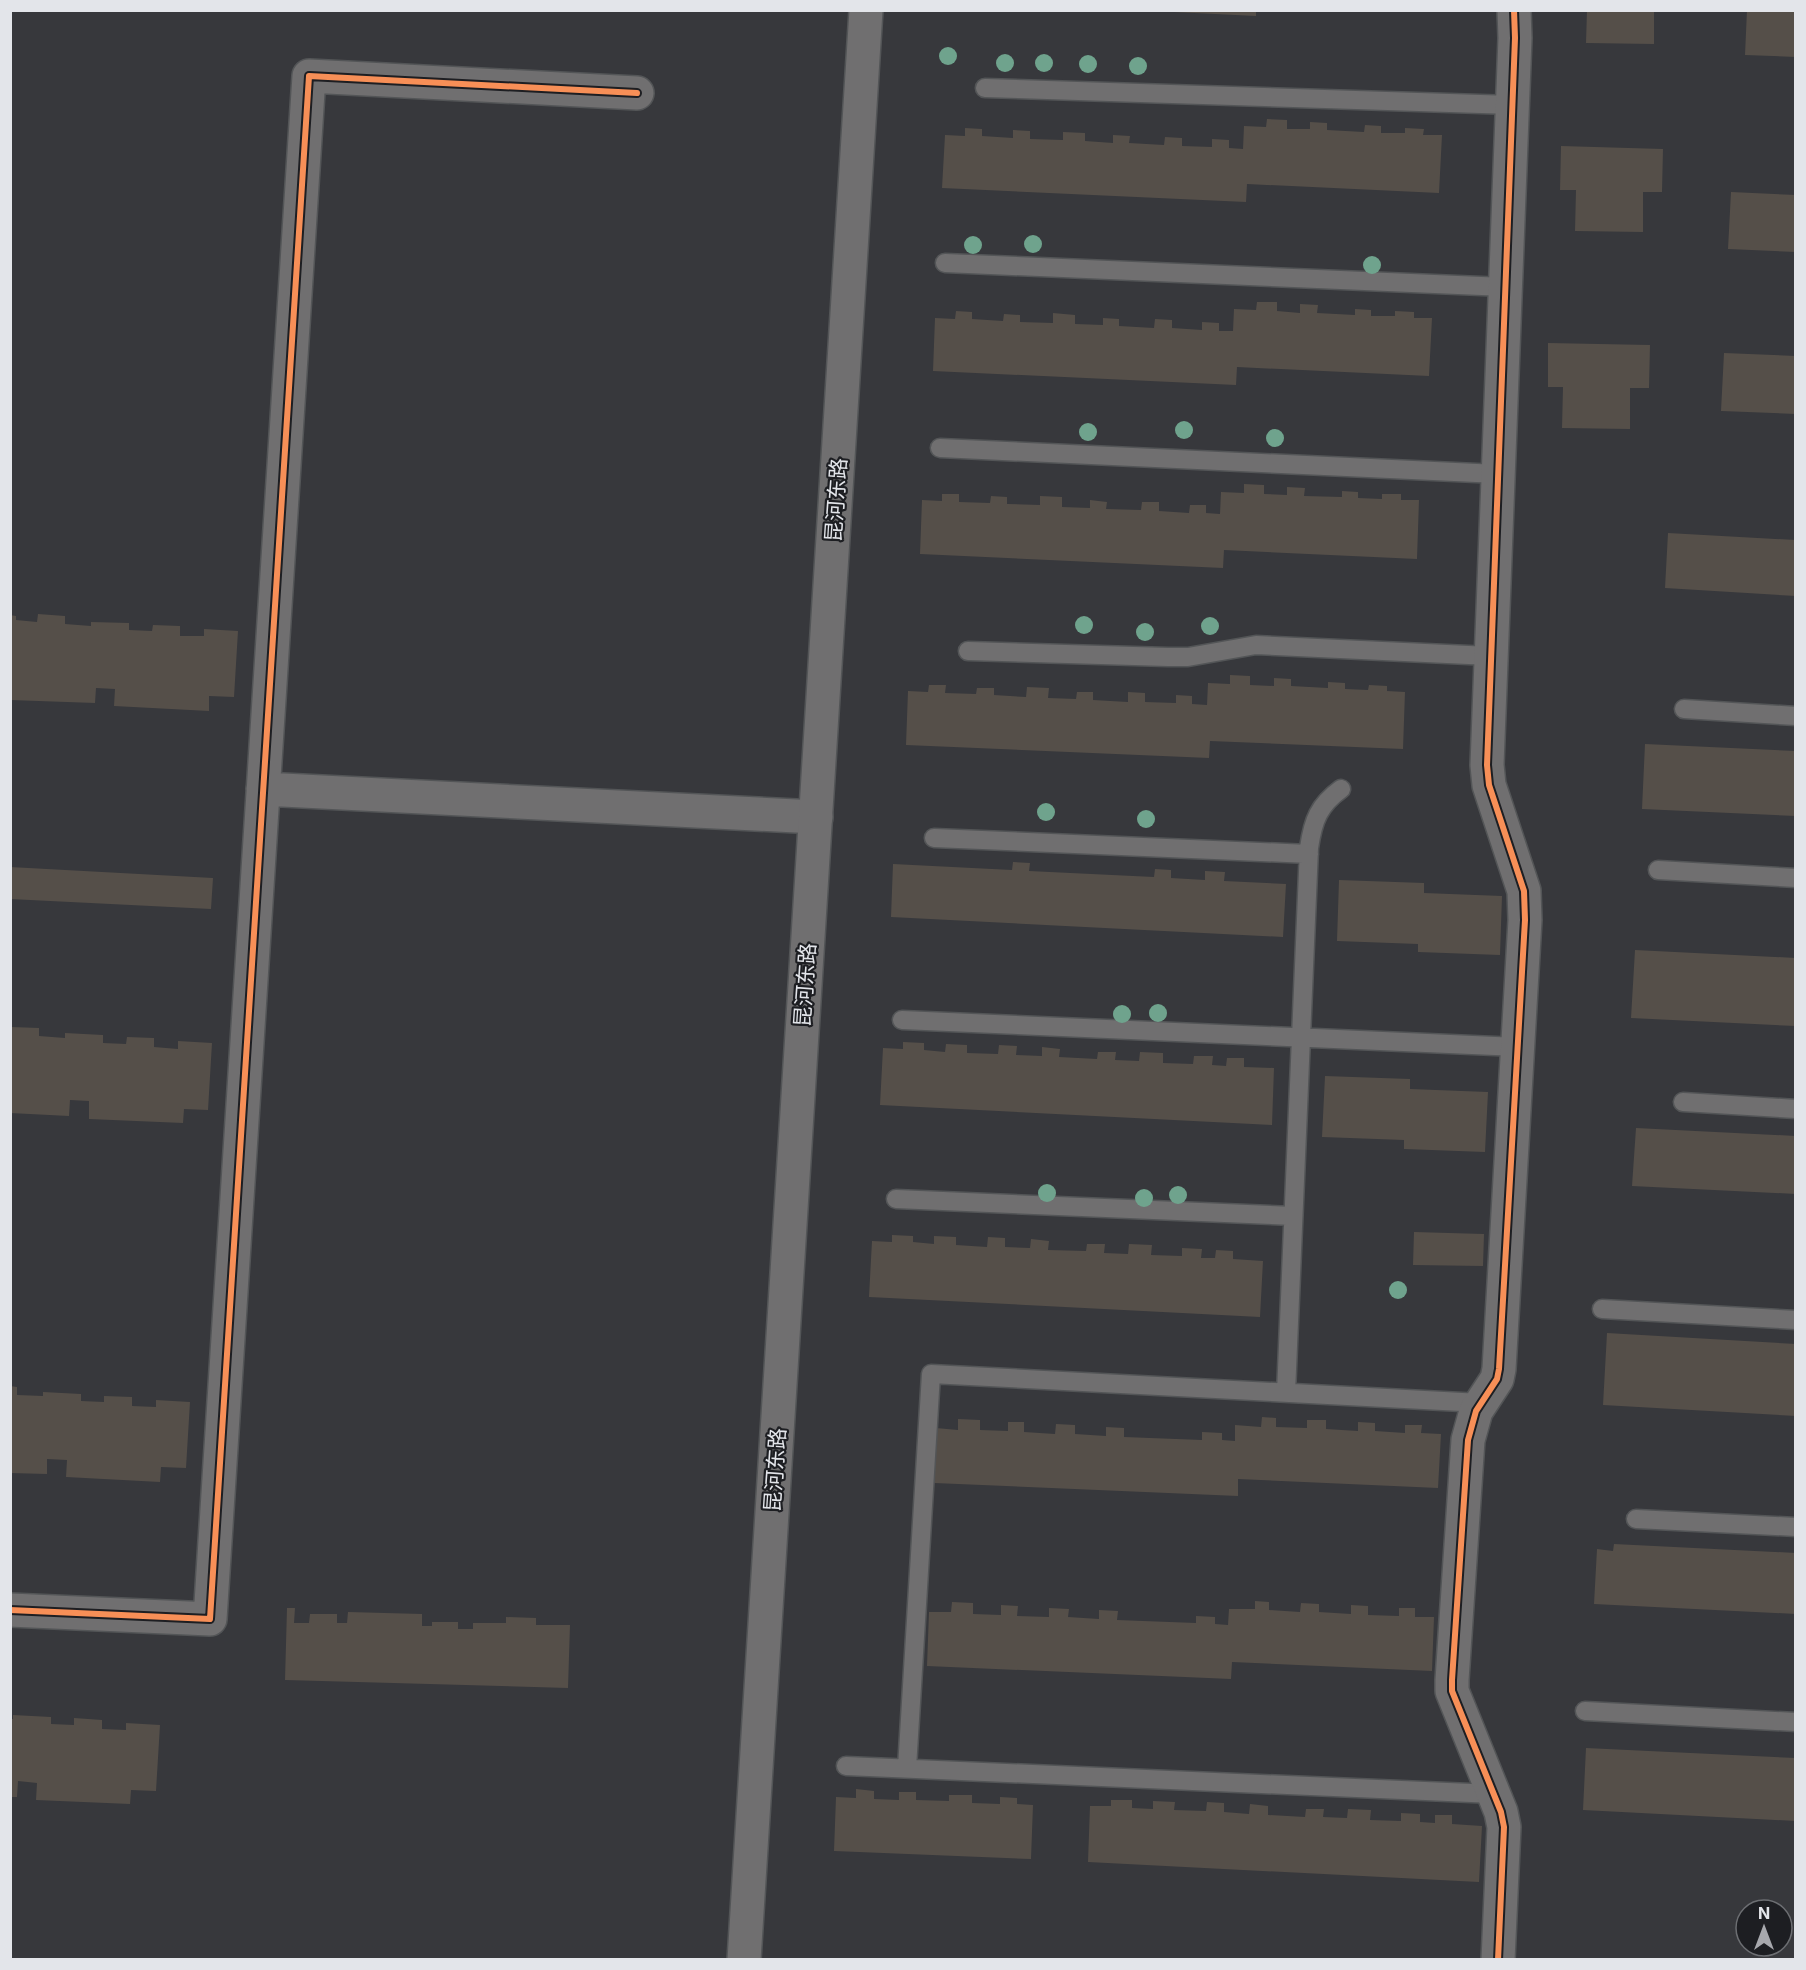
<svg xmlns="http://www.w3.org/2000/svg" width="1806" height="1970" font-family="Inter,'Noto Sans SC',sans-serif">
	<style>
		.building { fill: #554f49 }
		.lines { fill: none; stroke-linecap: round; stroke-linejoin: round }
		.service-casing { stroke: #535557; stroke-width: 21 }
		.minor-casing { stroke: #535557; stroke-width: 36 }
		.tertiary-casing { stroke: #535557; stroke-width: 36 }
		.service { stroke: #706f70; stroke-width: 18 }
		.minor { stroke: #706f70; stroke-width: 33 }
		.tertiary { stroke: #706f70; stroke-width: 33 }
		.cycleway-casing { stroke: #1d1e22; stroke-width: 10 }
		.cycleway { stroke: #f78f57; stroke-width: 6 }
		.tree { fill: #6fa38d }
		.labels { text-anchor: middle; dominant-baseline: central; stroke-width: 4.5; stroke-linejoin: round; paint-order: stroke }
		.street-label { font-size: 21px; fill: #e3e5ea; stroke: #1d1e22 }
	</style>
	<rect width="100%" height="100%" fill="#37383c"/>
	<path class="building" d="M1174 10H1256V16L1174 12Z
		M1587 10H1654V44L1586 43Z
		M1747 10H1796V57L1745 55Z
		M1267 119 1287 120V129H1310V122L1327 123V130L1364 132 1365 125 1381 126V133H1405V128L1424 129 1423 135H1442L1439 193 1247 184 1246 202 942 188 945 135 965 136V128L982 129V136L1013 138V130L1030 131V139L1063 140V132L1085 133V141L1113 143V135L1130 136 1129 143 1164 145 1165 137 1182 138V146L1212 147V139L1229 140V148L1243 149 1244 126 1266 127Z
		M1561 146 1663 149 1662 192H1643V232L1575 231 1576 190H1560Z
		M1731 192 1796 195V252L1728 249Z
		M1257 302H1277V311L1300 313V304L1318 305 1317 313 1355 315V309L1371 310V316H1395V311L1414 312V318H1432L1429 376 1237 367 1236 385 933 371 935 318 955 319 956 311 972 312V319L1003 321 1004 314 1020 315V322L1053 323V313L1075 315V324L1103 325V318L1119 319V326L1154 328 1155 319 1172 320V328L1202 330V322L1219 323V331H1233L1234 309 1256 310Z
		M1548 343 1650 345 1649 388H1630V429L1562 428 1563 387H1548Z
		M1724 353 1796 356V414L1721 411Z
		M1244 484 1264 485V494L1287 495V487L1305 488 1304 496 1342 497V491L1358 492V498L1382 499V494H1401V500H1419L1417 559 1224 550 1223 568 920 554 922 500 942 501V494H959V502L990 503 991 496 1007 497V504L1040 505V496L1062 497V507L1090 508V500L1107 502 1106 509 1141 510 1142 502H1159V511L1189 513 1190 505H1206V513L1220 514 1221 492 1244 493Z
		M1668 533 1796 540V596L1665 588Z
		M38 614 65 616V624L91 626V622L129 623V630L152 631 153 625 180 626V636H204V629L238 631 234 697 209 696V711L114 706 115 689 96 688 95 703 10 700V615L16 616V620L37 622Z
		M1230 675 1250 676V685L1274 686V678L1291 679V686L1328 688V682L1345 683V689L1368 690 1369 685 1387 686V691L1405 692 1403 749 1210 741 1209 758 906 745 908 691 928 692 929 685H946L945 693 976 694 977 688H994V695L1026 697 1027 687 1049 688 1048 698 1076 699 1077 692H1093V700L1128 702V692L1145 693V702L1176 703V695L1192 696V704L1207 705 1208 683 1230 684Z
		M1645 744 1796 751V816L1642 809Z
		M1013 862 1030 863 1029 871 1154 877 1155 869 1171 870V878L1205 880V871L1225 872 1224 881 1286 884 1283 937 891 917 893 864 1012 870Z
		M10 867 213 878 211 909 10 899Z
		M1339 880 1424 883V893L1502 896 1500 955 1418 952V944L1337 941Z
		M1635 950 1796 958V1026L1631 1018Z
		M11 1027 39 1028V1036L65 1038V1033L103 1035V1043L126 1044 127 1037 154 1038V1047L178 1049V1041L212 1043 208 1110 184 1109 183 1123 89 1119V1101L70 1100 69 1116 10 1113Z
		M903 1042 924 1043V1050L945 1052 946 1044 967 1045V1053L998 1054 999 1045 1017 1046 1016 1055 1042 1056V1047L1060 1049 1059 1057 1097 1059 1098 1052H1116L1115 1060 1139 1061 1140 1052 1163 1053V1063L1193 1064 1194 1056H1213L1212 1065 1226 1066 1227 1058H1244V1067L1274 1068 1272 1125 880 1105 883 1048 903 1049Z
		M1325 1076 1410 1079V1089L1488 1092 1485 1152 1404 1149V1140L1322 1137Z
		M1636 1128 1796 1136V1194L1632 1186Z
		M1414 1232 1484 1234 1483 1266 1413 1265Z
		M892 1235 913 1236V1242L934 1244V1236L956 1237V1245L987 1247 988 1237 1005 1238V1247L1030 1248 1031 1239 1049 1241 1048 1250 1086 1251 1087 1244H1105L1104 1253 1128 1254 1129 1244 1152 1245 1151 1255 1182 1256V1248L1202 1249 1201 1258H1215L1216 1250 1233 1251V1259L1263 1261 1260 1317 869 1297 872 1241 892 1242Z
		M1607 1333 1796 1344V1416L1603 1405Z
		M10 1386 17 1387V1395L43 1396V1392L81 1394V1401L104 1402V1396L132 1397V1406L156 1407V1400L190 1402 186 1468 161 1467 160 1482 66 1477 67 1460 47 1459V1474L10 1473Z
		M1262 1417 1276 1418V1427L1307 1428V1420H1326V1429L1358 1431V1422L1375 1423V1431L1405 1433V1425H1422L1421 1433 1441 1434 1438 1488 1238 1479V1496L934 1483 936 1428 958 1430V1419L980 1420V1430L1008 1431V1422H1024V1432L1055 1434 1056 1424 1075 1425V1434L1106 1436V1427L1124 1428V1437L1202 1440V1432L1222 1433V1440L1235 1441V1425L1261 1427Z
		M1614 1544 1796 1553V1614L1594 1604 1597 1549 1613 1551Z
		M1255 1601 1269 1602V1610L1300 1612 1301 1603 1319 1604V1612L1351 1614V1605L1368 1606V1615L1399 1616V1608H1415V1617H1434L1432 1671 1232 1662 1231 1679 927 1666 929 1612H951L952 1602 973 1603V1614L1001 1615V1605L1018 1606 1017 1616 1049 1617V1608L1069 1609 1068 1617 1099 1619V1610L1118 1611 1117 1620 1196 1623V1616L1215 1617V1624L1228 1625 1229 1609H1255Z
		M287 1608H295L294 1623H309L310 1614H337V1623H347L348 1612 422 1614V1626H432V1622H458V1629H473V1623H506V1617L536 1618V1625H570L568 1688 285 1680Z
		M13 1715 51 1717V1724L74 1725V1718L102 1720V1729L126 1730V1723L160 1725 156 1791 131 1790 130 1804 36 1800 37 1783 18 1781 17 1797H10V1719H13Z
		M1586 1748 1796 1758V1821L1583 1810Z
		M856 1789 874 1791V1799L899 1800V1792H916V1800L949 1801V1795H972V1803L1000 1804V1797L1017 1798V1804L1033 1805 1031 1859 834 1851 836 1797 856 1798Z
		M1111 1800H1132V1808L1153 1809V1801L1175 1802 1174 1810 1206 1811 1207 1802 1224 1803V1812L1249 1814 1250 1804 1268 1806V1815L1305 1817 1306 1809H1324L1323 1817 1347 1818 1348 1809 1371 1810 1370 1820 1401 1821V1813L1420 1814V1822L1435 1823V1815H1452V1824L1482 1826 1479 1882 1088 1862 1090 1806H1111Z"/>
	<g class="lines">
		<g class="service-casing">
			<path id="service" d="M985 88 1512 105
				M945 263 1505 287
				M940 448 1498 474
				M968 651 1168 657H1188L1256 645 1490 656
				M1684 709 1796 716
				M934 838 1309 854
				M1658 870 1796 878
				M902 1020 1518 1047
				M1683 1102 1796 1109
				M896 1199 1293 1216
				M1602 1309 1796 1320
				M1286 1393 1309 848C1313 820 1319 805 1341 789
				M1636 1519 1796 1527
				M1585 1711 1796 1722
				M846 1766 1494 1794
				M907 1768 931 1374 1481 1403"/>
		</g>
		<g class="minor-casing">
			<path id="minor" d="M263 789 816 817
				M10 1610 210 1619 309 76 637 93
				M1498 1960 1504 1827 1501 1812 1452 1691V1680L1468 1440 1476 1411 1497 1379 1499 1369 1525 920 1524 891 1489 785 1487 765 1515 38 1514 10"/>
		</g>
		<g class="tertiary-casing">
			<path id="tertiary" d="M744 1960 866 10"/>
		</g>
		<use href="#service" class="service"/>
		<use href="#minor" class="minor"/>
		<use href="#tertiary" class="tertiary"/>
		<g class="cycleway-casing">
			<path id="cycleway" d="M10 1610 210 1619 309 76 637 93
				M1498 1960 1504 1827 1501 1812 1452 1691V1680L1468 1440 1476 1411 1497 1379 1499 1369 1525 920 1524 891 1489 785 1487 765 1515 38 1514 10"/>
		</g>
		<use href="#cycleway" class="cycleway"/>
	</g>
	<g class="tree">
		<circle cx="948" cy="56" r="9"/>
		<circle cx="1005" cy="63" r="9"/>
		<circle cx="1044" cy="63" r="9"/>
		<circle cx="1088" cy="64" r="9"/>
		<circle cx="1138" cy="66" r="9"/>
		<circle cx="1033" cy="244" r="9"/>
		<circle cx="973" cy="245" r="9"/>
		<circle cx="1372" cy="265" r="9"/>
		<circle cx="1184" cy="430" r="9"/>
		<circle cx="1088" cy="432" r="9"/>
		<circle cx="1275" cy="438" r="9"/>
		<circle cx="1084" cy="625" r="9"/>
		<circle cx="1210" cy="626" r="9"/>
		<circle cx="1145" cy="632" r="9"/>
		<circle cx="1046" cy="812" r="9"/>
		<circle cx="1146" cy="819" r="9"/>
		<circle cx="1158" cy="1013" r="9"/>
		<circle cx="1122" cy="1014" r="9"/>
		<circle cx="1047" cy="1193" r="9"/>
		<circle cx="1178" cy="1195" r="9"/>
		<circle cx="1144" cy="1198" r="9"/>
		<circle cx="1398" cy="1290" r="9"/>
	</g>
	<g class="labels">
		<g class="street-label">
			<text transform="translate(836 500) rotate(-86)">昆河东路</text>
			<text transform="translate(805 985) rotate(-86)">昆河东路</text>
			<text transform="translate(775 1470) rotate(-86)">昆河东路</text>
		</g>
	</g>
	<rect width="1806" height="1970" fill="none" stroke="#e3e5ea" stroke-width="24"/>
	<g transform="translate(1764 1928)"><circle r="28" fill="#1d1e22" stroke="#6c6e72" stroke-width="1.5"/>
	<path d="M0-4.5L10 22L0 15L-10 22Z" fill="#a7a8ad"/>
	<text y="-9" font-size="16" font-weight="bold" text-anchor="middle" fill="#e3e5ea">N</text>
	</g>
</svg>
